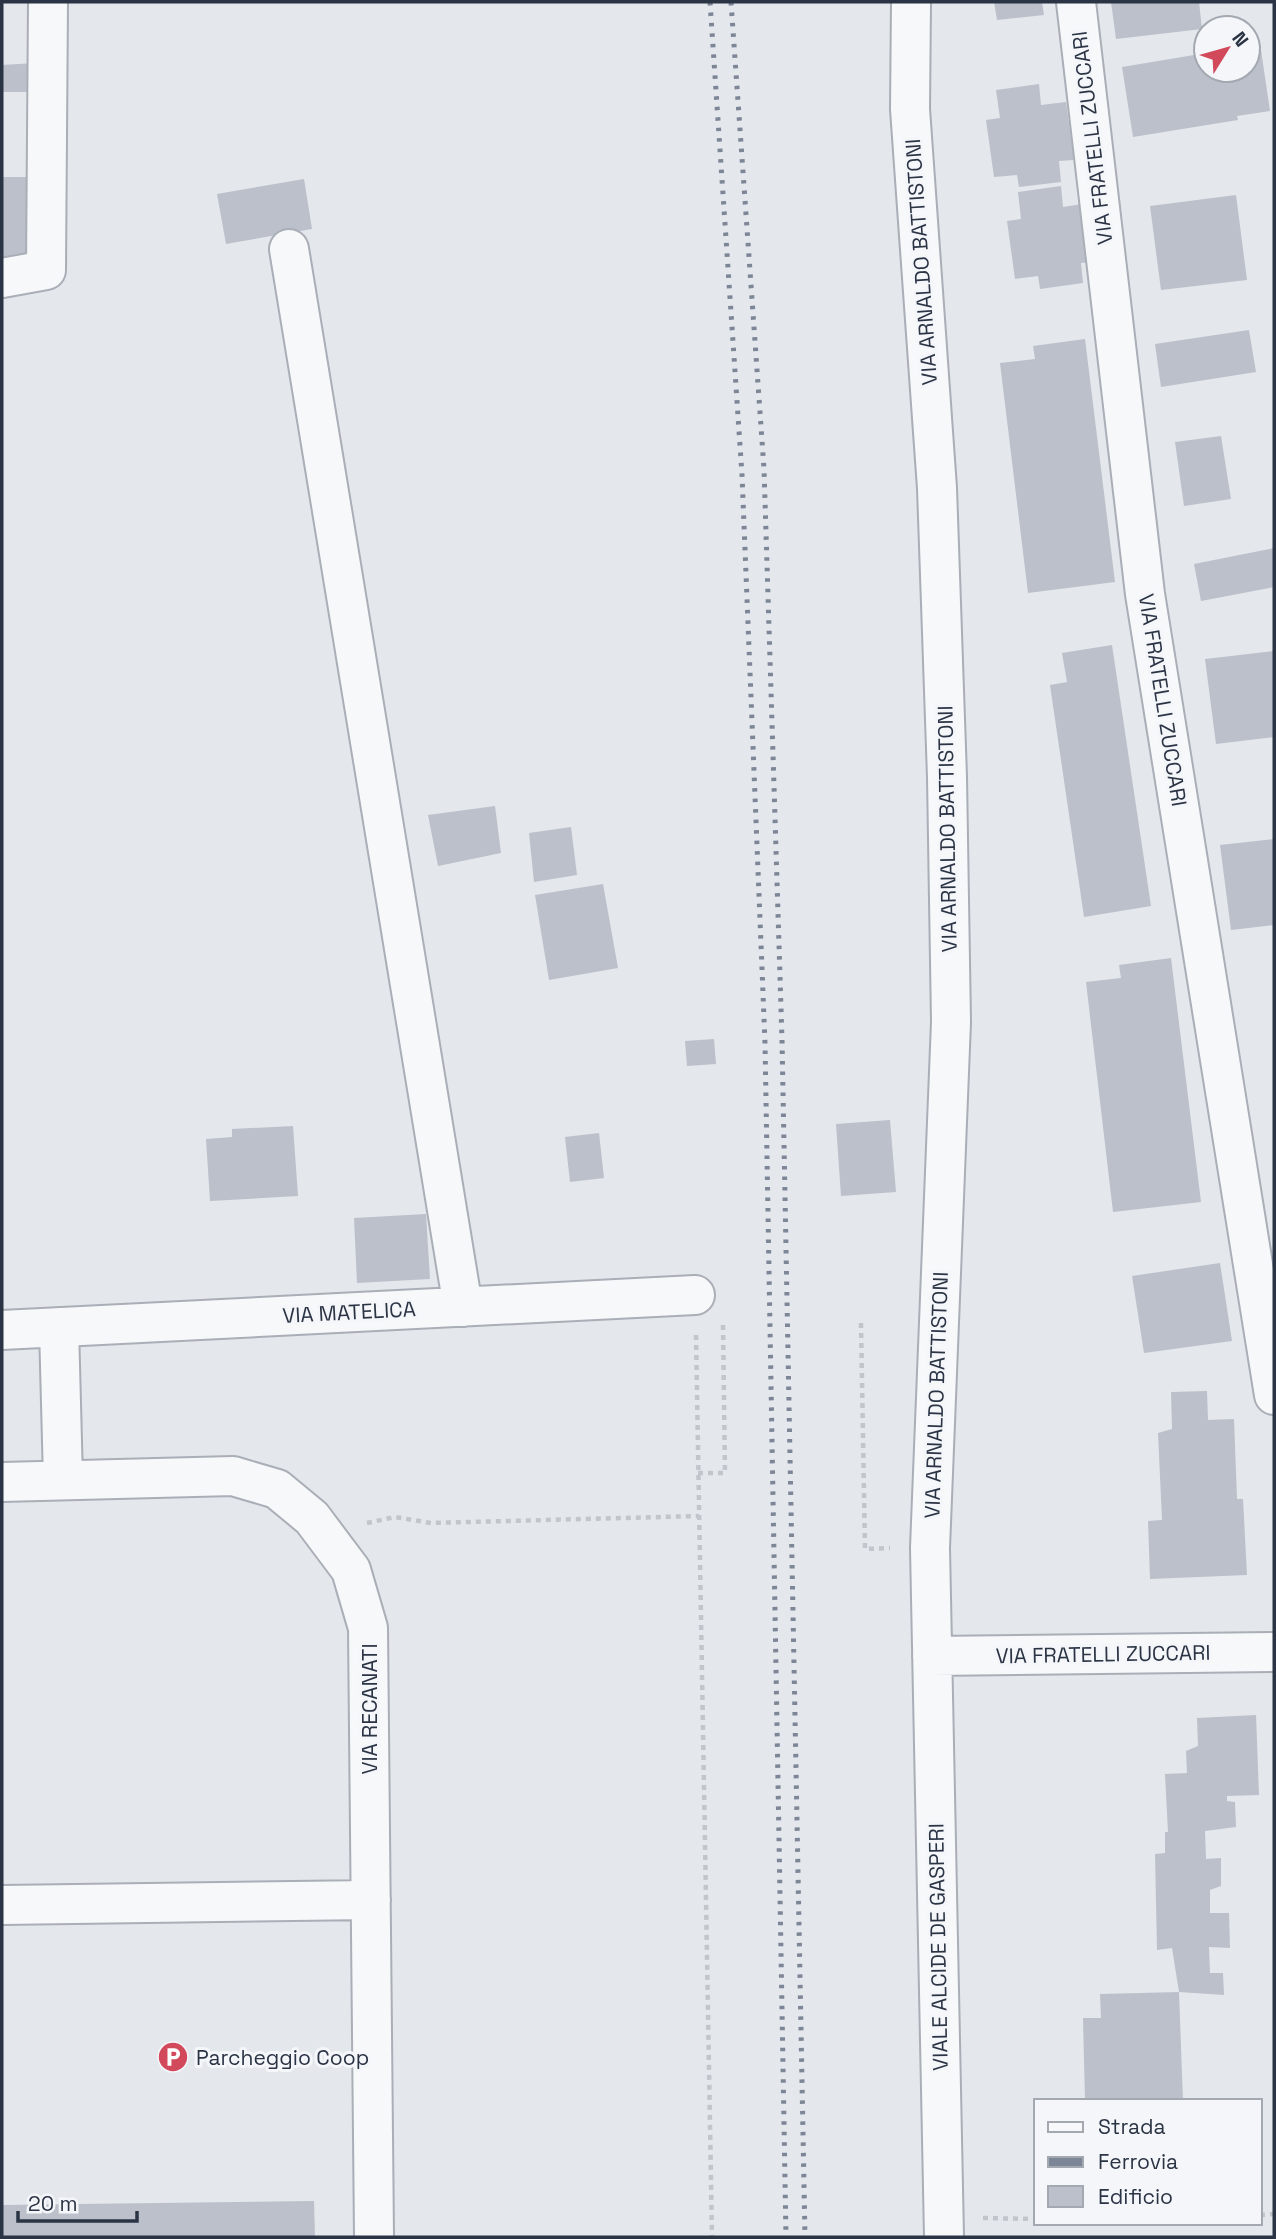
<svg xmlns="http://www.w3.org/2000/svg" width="1276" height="2239" font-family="'Space Grotesk',sans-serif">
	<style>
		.building { fill: #bbc0ca }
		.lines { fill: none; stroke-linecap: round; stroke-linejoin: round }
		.minor-casing { stroke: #a9aeb7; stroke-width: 42 }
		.path { stroke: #c2c5cb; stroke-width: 4.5; stroke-dasharray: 5 5; stroke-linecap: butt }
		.minor { stroke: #f7f8fa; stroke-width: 38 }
		.rail { stroke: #7d8696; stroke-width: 5; stroke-dasharray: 3.5 7; stroke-linecap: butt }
		.labels { text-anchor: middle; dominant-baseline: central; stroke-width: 6; stroke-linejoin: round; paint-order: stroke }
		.street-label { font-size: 21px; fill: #2b3445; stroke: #f4f6f9 }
		.poi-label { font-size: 21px; fill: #2b3445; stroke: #f4f6f9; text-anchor: start }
	</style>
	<rect width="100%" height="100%" fill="#e4e7ec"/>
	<path class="building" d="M994 2H1042L1044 15 997 20Z
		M1111 2H1199L1202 29 1116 39Z
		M1261 50 1270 111 1237 116 1238 120 1133 137 1122 67 1206 53V70H1248V53Z
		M35 63 37 92H2V65Z
		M1039 84 1041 105 1066 102 1074 160 1059 161 1061 182 1019 187 1017 175 994 177 986 120 1000 118 996 90Z
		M2 177H41L39 261 2 259Z
		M304 179 312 229 226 244 217 194Z
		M1061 186 1063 207 1088 203 1095 262 1081 263 1083 283 1040 289 1038 276 1015 279 1007 221 1021 219 1018 192Z
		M1236 195 1247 280 1161 290 1150 206Z
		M1249 330 1256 372 1161 387 1155 344Z
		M1085 339 1115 582 1028 593 1000 363 1035 359 1033 346Z
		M1221 436 1231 499 1184 506 1175 442Z
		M1274 548V587L1201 601 1194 564Z
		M1112 645 1151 906 1084 917 1050 685 1067 682 1062 653Z
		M1274 651V737L1216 744 1205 659Z
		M495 806 501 853 438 866 428 815Z
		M571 827 577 875 534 882 529 833Z
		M1274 839V925L1231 930 1220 845Z
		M603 884 618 968 549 980 535 895Z
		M1171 958 1201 1202 1113 1212 1086 982 1121 978 1119 965Z
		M714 1039 716 1064 687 1066 685 1041Z
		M890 1120 896 1192 841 1196 836 1124Z
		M293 1126 298 1196 210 1201 206 1139 232 1137V1129Z
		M599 1133 604 1178 570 1182 565 1137Z
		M426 1214 430 1279 357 1283 354 1218Z
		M1220 1263 1232 1341 1144 1353 1132 1276Z
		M1207 1391 1208 1420 1234 1419 1237 1499H1243L1247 1575 1150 1579 1148 1521 1162 1520 1158 1433 1172 1429 1171 1392Z
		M1256 1715 1259 1795 1227 1796V1801L1235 1802 1236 1827 1205 1831 1206 1859 1221 1858V1886L1210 1890V1913H1229L1230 1948 1209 1947 1210 1973H1223L1224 1995 1179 1992 1172 1948 1157 1950 1155 1854 1165 1853V1832H1168L1165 1774 1187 1773 1186 1751 1198 1746 1197 1718Z
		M1179 1992 1183 2101H1085L1083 2018H1101L1100 1994Z
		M314 2201 315 2237H2V2205Z"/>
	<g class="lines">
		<g class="minor-casing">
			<path id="minor" d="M911 2 910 109 937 488 947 777 951 1022 930 1548 944 2237
				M1076 2 1145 594 1274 1395
				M289 249 463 1307
				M2 278 46 270 48 2
				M59 1327 63 1480
				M2 1330 695 1295
				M2 1482 233 1476 277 1489 312 1518 351 1570 368 1628 374 2237
				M932 1656 1274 1652
				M2 1905 371 1900"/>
		</g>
		<path class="path" d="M861 1323 865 1549 890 1548
			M696 1335 712 2237
			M698 1473H725L723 1324
			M367 1523 395 1517 431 1523 699 1516
			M1260 2215 1274 2214
			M983 2218 1036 2219"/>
		<use href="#minor" class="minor"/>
		<path class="rail" d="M710 2 742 475 765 1043 786 2237
			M731 2 764 469 782 1040 805 2237"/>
	</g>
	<defs>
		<g id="parking-disc" transform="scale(1.575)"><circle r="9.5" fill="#d1495b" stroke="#f4f6f9"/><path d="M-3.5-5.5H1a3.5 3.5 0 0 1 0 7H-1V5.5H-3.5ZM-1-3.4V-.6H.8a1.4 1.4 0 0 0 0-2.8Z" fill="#fff"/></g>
	</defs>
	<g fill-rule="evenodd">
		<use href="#parking-disc" x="173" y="2057"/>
	</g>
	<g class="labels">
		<g class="street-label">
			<text transform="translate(1092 138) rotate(-97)">VIA FRATELLI ZUCCARI</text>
			<text transform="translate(921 262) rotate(-94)">VIA ARNALDO BATTISTONI</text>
			<text transform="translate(1163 700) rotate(81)">VIA FRATELLI ZUCCARI</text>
			<text transform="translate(947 829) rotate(-91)">VIA ARNALDO BATTISTONI</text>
			<text transform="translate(349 1312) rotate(-3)">VIA MATELICA</text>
			<text transform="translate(936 1395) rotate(-88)">VIA ARNALDO BATTISTONI</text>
			<text transform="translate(1103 1654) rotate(-1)">VIA FRATELLI ZUCCARI</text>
			<text transform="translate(369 1709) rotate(-90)">VIA RECANATI</text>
			<text transform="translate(938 1947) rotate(-91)">VIALE ALCIDE DE GASPERI</text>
		</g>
		<g class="poi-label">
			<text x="196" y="2057">Parcheggio Coop</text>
		</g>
	</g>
	<rect width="1276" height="2239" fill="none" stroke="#2b3445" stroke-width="7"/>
	<rect x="1034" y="2099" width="228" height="126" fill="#f4f6f9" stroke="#a4a8b1" stroke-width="2"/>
	<rect x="1048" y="2122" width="35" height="10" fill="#f7f8fa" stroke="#a4a8b1" stroke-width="2"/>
	<text x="1098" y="2134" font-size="21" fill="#2b3445">Strada</text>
	<rect x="1048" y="2157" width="35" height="10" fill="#7d8696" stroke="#a4a8b1" stroke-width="2"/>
	<text x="1098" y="2169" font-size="21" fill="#2b3445">Ferrovia</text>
	<rect x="1048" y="2186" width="35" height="21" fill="#bbc0ca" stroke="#a4a8b1" stroke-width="2"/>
	<text x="1098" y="2204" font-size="21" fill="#2b3445">Edificio</text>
	<g transform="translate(1227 49) rotate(53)"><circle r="33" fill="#f4f6f9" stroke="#a4a8b1" stroke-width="2"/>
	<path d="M0-5L12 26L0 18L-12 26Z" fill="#d1495b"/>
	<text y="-10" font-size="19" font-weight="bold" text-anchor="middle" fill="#2b3445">N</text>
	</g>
	<path d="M18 2211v10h119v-10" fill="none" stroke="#2b3445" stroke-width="3.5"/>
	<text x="28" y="2211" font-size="21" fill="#2b3445" stroke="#f4f6f9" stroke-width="5" paint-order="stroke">20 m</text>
</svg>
